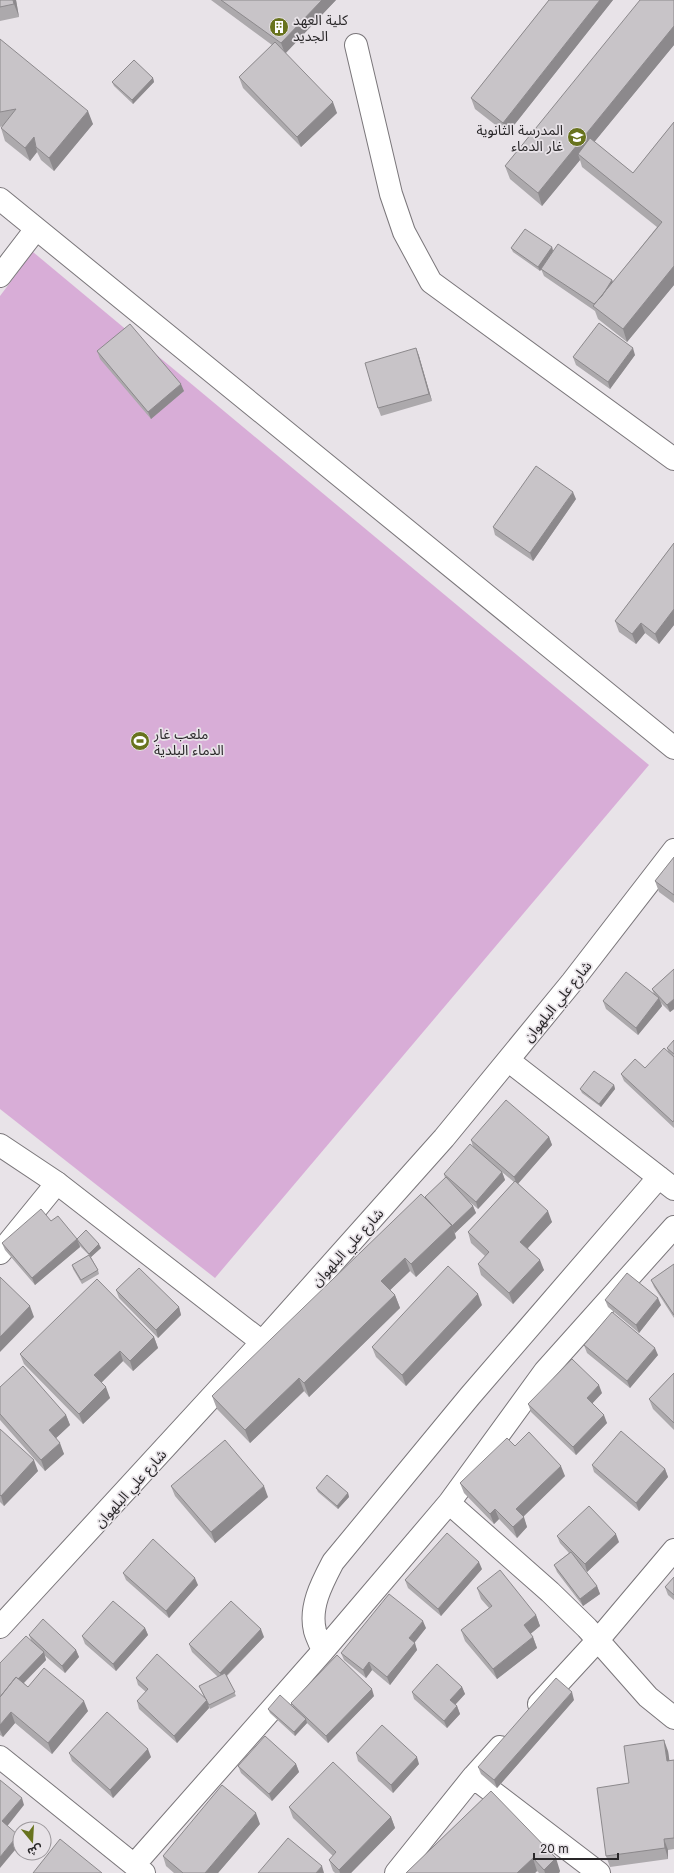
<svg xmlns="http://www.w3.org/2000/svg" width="674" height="1873" font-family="Inter,'Noto Sans Arabic',sans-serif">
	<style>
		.green { fill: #d8add7 }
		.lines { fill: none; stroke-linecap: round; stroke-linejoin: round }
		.street-casing { stroke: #7a767a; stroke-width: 24 }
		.secondary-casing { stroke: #7a767a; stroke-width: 24 }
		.street { stroke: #fff; stroke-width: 22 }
		.secondary { stroke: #fff; stroke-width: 22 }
		.wall { fill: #aca9ac }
		.shaded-wall { fill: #8c898c }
		.building { fill: #c8c4c8; stroke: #8c898c }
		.labels { text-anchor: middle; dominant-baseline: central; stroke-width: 3.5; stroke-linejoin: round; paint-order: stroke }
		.poi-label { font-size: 14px; fill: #292729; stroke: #e8e3e8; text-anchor: start }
		.street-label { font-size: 14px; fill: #292729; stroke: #e8e3e8 }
	</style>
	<rect width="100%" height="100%" fill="#e8e3e8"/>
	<path class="green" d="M33 252 649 765 215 1278 0 1109V296Z"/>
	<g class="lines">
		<g class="street-casing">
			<path id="street" d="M356 45 391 194 404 232 431 282 674 459
				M0 199 674 748
				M0 276 36 229
				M509 1061 674 1189
				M0 1253 57 1183
				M449 1503 550 1592 587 1628 648 1697 674 1718
				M323 1651C321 1645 317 1638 315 1631 309 1607 322 1583 333 1562L470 1396 659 1177
				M539 1704 598 1640 674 1550
				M0 1757 144 1873
				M473 1777 599 1873
				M134 1865 323 1651 449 1503 545 1371 674 1227
				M396 1873 473 1777 500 1747"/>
		</g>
		<g class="secondary-casing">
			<path id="secondary" d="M0 1145 57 1183 262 1342
				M0 1627 262 1342 444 1138 572 982 674 850"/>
		</g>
		<use href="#street" class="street"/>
		<use href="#secondary" class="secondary"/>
	</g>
	<path class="wall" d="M0 0H16L19 17 0 21Z
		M211 0H336L285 53 337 113 301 147 243 88 239 77 272 45Z
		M549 0H613L507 134 475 109 471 98Z
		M674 0V45L594 142 633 173 674 122V285L627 342 598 319 595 311 544 276 541 269 543 266 540 271 513 252 511 248 552 247 553 251 612 280 613 282 657 227 582 167 580 160 542 206 510 179 505 166Z
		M0 39 93 124 54 171 41 160 37 152 30 161 5 141 1 128 2 126 0 127Z
		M153 78 154 82 133 104 114 86 112 82Z
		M416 348 419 356 432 401 381 416 378 408Z
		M97 351 184 391 151 419 100 359Z
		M635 355 610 389 576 365 573 357Z
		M576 499 533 561 495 535 493 527Z
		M674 543V625L659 644 645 633 636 644 619 632 615 621Z
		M674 857V903L659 892 655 881Z
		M674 969V1009L670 1012 661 1003 662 1006 638 1035 606 1009 603 1001 654 994 652 989Z
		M674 1040V1128L624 1081 621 1074 645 1068 668 1051 667 1048Z
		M614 1085 615 1089 601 1107 582 1093 580 1089Z
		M549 1137 552 1145 518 1183 552 1222 528 1248 544 1270 513 1304 481 1275 478 1264 485 1256 471 1243 468 1232 514 1182 502 1172 505 1180 478 1209 469 1201 473 1206 476 1213 455 1233 456 1238 416 1277 410 1271 390 1290 395 1295 400 1308 309 1397 304 1391 250 1443 217 1409 212 1396 425 1198 445 1178 444 1174 473 1147 471 1140Z
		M51 1221 77 1239 101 1248 91 1257 98 1270 99 1274 82 1284 73 1269 72 1265 89 1255 80 1246V1247L35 1285 5 1250 2 1243Z
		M674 1264V1318L654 1287 651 1280Z
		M116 1290 179 1307 181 1315 158 1338 119 1298Z
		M605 1300 661 1305 639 1333 608 1307Z
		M482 1305 406 1386 376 1357 372 1347Z
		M154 1337 158 1348 133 1371 123 1361 101 1383 110 1398 83 1424 24 1364 20 1354Z
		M584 1345 658 1355 630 1388 587 1353Z
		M674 1373V1430L653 1409 649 1399Z
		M0 1387 66 1415 70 1425 56 1438 64 1454 45 1471 0 1420Z
		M602 1393 592 1403 607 1423 576 1455 531 1412 528 1404Z
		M0 1429 38 1471 4 1506 0 1502Z
		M515 1446 565 1476 523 1516 527 1527 517 1538 499 1519 494 1524 464 1493 460 1483Z
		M592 1465 665 1469 668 1477 639 1511 594 1472Z
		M171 1486 268 1497 215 1543 175 1496Z
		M316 1488 348 1493 349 1497 338 1509 318 1492Z
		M557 1536 619 1542 587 1572 580 1564 597 1586 600 1594 583 1606 557 1572 554 1565 569 1553 560 1543Z
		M482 1569 441 1616 408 1588 405 1580Z
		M123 1573 198 1585 169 1618 126 1580Z
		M674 1577V1600L668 1595 665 1587Z
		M477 1588 536 1615 540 1626 530 1634 533 1637 537 1648 497 1679 465 1641 461 1630 489 1608 481 1599Z
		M145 1628 148 1635 116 1671 85 1644 82 1636Z
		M426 1628 414 1642 417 1650 390 1685 372 1670 366 1678 344 1660 341 1653Z
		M29 1635 76 1650 79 1657 65 1673 44 1655 46 1660 24 1683 28 1687 88 1711 52 1754 15 1723 3 1737 0 1735V1663L31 1640Z
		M264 1637 227 1676 236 1696 210 1709 209 1707V1708L177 1743 139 1709 137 1701 146 1692 138 1685 136 1678 205 1699 199 1686 218 1677 192 1652 189 1644Z
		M462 1687 465 1694 455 1705 457 1706 460 1714 447 1728 414 1699 412 1692Z
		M374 1696 328 1743 307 1723 295 1736 270 1713 268 1709 293 1707 291 1703Z
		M574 1700 497 1788 481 1774 478 1767Z
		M668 1751 669 1760H674V1849L668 1850V1859L610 1867 606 1856 629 1783Z
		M69 1753 151 1757 113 1798 72 1761Z
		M356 1753 419 1764 393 1793 358 1761Z
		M296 1764 299 1772 272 1801 241 1773 238 1766Z
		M491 1791 560 1871 559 1873H539L537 1871 535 1873H406Z
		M289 1807 391 1817 395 1828 351 1873H335L333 1871 329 1860 333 1856 293 1818Z
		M260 1824 218 1873H174L166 1866 163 1856Z"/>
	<path class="shaded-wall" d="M13 0H16L19 17 14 4Z
		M322 0H336L285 54 281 43Z
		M600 0H613L507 134 503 123Z
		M674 26V45L582 157 578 154 580 160 542 206 538 193Z
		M153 78 154 82 133 104 132 100Z
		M333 102 337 113 301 147 297 137Z
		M88 111 93 124 54 171 49 158Z
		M34 137 37 152 30 161 25 148Z
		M552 247 553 251 540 271 538 267Z
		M674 266V285L627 342 623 329Z
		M612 280 615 288 595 305Z
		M416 348 419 356 432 401 429 394Z
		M633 348 635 355 610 389 608 382Z
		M181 384 184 391 151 419 148 412Z
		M573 492 576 499 533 561 530 553Z
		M674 609V625L659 644 655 634Z
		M641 623 645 633 636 644 632 634Z
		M659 998 662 1006 638 1035 636 1028Z
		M674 999V1009L670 1012 667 1005Z
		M614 1085 615 1089 601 1107 599 1104Z
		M549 1137 552 1145 517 1185 514 1177Z
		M502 1172 505 1180 478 1209 476 1202Z
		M473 1206 476 1213 455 1233 452 1226Z
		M548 1211 552 1222 524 1252 520 1242Z
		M452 1225 456 1238 416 1277 411 1264Z
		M77 1239 80 1247 35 1285 32 1278Z
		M99 1244 101 1248 91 1257 89 1254Z
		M405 1258 410 1271 386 1294 381 1281Z
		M540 1260 544 1270 513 1304 509 1293Z
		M478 1294 482 1305 406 1386 402 1375Z
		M395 1295 400 1308 309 1397 304 1383Z
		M658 1298 661 1305 639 1333 636 1325Z
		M30 1306 34 1317 0 1352V1337Z
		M179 1307 181 1315 158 1338 156 1330Z
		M154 1337 158 1348 133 1371 130 1361Z
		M655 1348 658 1355 630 1388 627 1381Z
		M120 1351 123 1361 98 1386 94 1375Z
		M299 1378 304 1391 250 1443 245 1430Z
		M599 1385 602 1393 590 1406 587 1398Z
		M106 1387 110 1398 83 1424 79 1414Z
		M66 1415 70 1425 53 1441 49 1430Z
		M604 1415 607 1423 576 1455 573 1447Z
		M60 1443 64 1454 45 1471 41 1460Z
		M34 1460 38 1471 4 1506 1 1496Z
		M561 1466 565 1476 520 1520 516 1509Z
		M665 1469 668 1477 639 1511 636 1503Z
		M264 1486 268 1497 215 1543 211 1532Z
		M348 1493 349 1497 338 1509 337 1506Z
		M495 1509 499 1519 494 1524 490 1514Z
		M524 1517 527 1527 517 1538 513 1527Z
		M616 1534 619 1542 587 1572 585 1564Z
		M479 1562 482 1569 441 1616 438 1609Z
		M195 1578 198 1585 169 1618 166 1611Z
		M597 1586 600 1594 583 1606 580 1599Z
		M536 1615 540 1626 528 1636 524 1625Z
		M423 1621 426 1628 412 1646 409 1638Z
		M145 1628 148 1635 116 1671 113 1664Z
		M261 1629 264 1637 222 1680 220 1673Z
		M533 1637 537 1648 497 1679 493 1669Z
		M415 1643 417 1650 390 1685 387 1677Z
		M76 1650 79 1657 65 1673 62 1666Z
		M44 1652 46 1660 0 1707V1697Z
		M369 1662 372 1670 366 1678 363 1670Z
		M462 1687 465 1694 452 1708 450 1700Z
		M372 1689 374 1696 328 1743 326 1736Z
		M572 1692 574 1700 497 1788 494 1780Z
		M207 1700 209 1708 177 1743 174 1736Z
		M84 1701 88 1711 52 1754 48 1743Z
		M457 1706 460 1714 447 1728 444 1721Z
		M11 1712 15 1723 3 1737 0 1730V1725Z
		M306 1719 307 1723 295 1736 294 1732Z
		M664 1740 668 1751 671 1771 667 1761Z
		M148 1749 151 1757 113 1798 110 1790Z
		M417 1757 419 1764 393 1793 391 1785Z
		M296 1764 299 1772 272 1801 269 1794Z
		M22 1798 24 1805 5 1829 2 1821Z
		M256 1813 260 1824 218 1873H205Z
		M391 1817 395 1828 351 1873H340L339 1870Z
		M18 1835 20 1840V1844L0 1868V1857Z
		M664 1839 668 1850V1859L665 1848Z
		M533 1858 537 1871 535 1873H517Z
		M556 1858 560 1871 559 1873H545L544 1870Z
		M322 1866 324 1873H316Z"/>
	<path class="building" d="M0 0H13L14 4 0 7Z
		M221 0H322L281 43Z
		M549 0H600L503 123 471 98Z
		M640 0H674V26L538 193 505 166Z
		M0 39 88 111 49 158 36 147 34 137 25 148 1 128 16 109 0 112Z
		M275 42 333 102 297 137 239 77Z
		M134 60 153 78 132 100 112 82Z
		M674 122V266L623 329 593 306 662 222 578 154 590 138 633 173Z
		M525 229 552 247 538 267 511 248Z
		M558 244 612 280 602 296 594 304 541 269Z
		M599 323 633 348 608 382 573 357Z
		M130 324 181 384 148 412 97 351Z
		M416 348 429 394 378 408 365 363Z
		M536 466 573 492 530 553 493 527Z
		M674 543V609L655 634 641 623 632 634 615 621Z
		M674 857V895L655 881Z
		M674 969V999L667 1005 652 989Z
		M626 972 659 998 636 1028 603 1001Z
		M674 1040V1054L667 1048Z
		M664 1048 674 1057V1120L673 1122 621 1074 635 1059 645 1068Z
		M594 1071 614 1085 599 1104 580 1089Z
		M506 1100 549 1137 514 1177 471 1140Z
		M470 1144 502 1172 476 1202 444 1174Z
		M446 1177 473 1206 452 1226 425 1197Z
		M515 1181 548 1211 520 1242 540 1260 509 1293 478 1264 489 1252 468 1232Z
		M421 1194 452 1225 411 1264 405 1258 381 1281 395 1295 304 1383 299 1378 245 1430 212 1396Z
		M41 1209 51 1221 58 1216 77 1239 32 1278 2 1243Z
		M86 1230 99 1244 89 1254 79 1242 77 1239Z
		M89 1255 98 1270 81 1280 72 1265Z
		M674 1264V1315L651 1280Z
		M448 1266 478 1294 402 1375 372 1347Z
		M139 1268 179 1307 156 1330 116 1290Z
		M627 1273 658 1298 636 1325 605 1300Z
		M0 1277 30 1306 0 1337Z
		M97 1279 154 1337 130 1361 120 1351 94 1375 106 1387 79 1414 20 1354Z
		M612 1312 655 1348 627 1381 584 1345Z
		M572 1359 599 1385 587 1398 604 1415 573 1447 528 1404Z
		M23 1366 66 1415 49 1430 60 1443 41 1460 0 1414V1387Z
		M674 1373V1423L649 1399Z
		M0 1429 34 1460 1 1496 0 1495Z
		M621 1431 665 1469 636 1503 592 1465Z
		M529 1432 561 1466 516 1509 524 1517 513 1527 495 1509 490 1514 460 1483 507 1438 515 1446Z
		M225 1440 264 1486 211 1532 171 1486Z
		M327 1475 348 1493 337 1506 316 1488Z
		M589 1506 616 1534 585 1564 557 1536Z
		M447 1533 479 1562 438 1609 405 1580Z
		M153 1539 195 1578 166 1611 123 1573Z
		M571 1552 597 1586 580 1599 554 1565Z
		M500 1570 536 1615 524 1625 533 1637 493 1669 461 1630 492 1606 477 1588Z
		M674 1577V1595L665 1587Z
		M389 1594 423 1621 409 1638 415 1643 387 1677 369 1662 363 1670 341 1653Z
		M113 1601 145 1628 113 1664 82 1636Z
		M231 1601 261 1629 220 1673 189 1644Z
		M43 1619 76 1650 62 1666 29 1635Z
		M26 1636 44 1652 18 1679 16 1677 0 1697V1663Z
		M157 1654 207 1700 174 1736 137 1701 148 1689 136 1678Z
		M337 1655 372 1689 326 1736 291 1703Z
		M437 1664 462 1687 450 1700 457 1706 444 1721 412 1692Z
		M44 1668 84 1701 48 1743 11 1712 0 1725V1697L16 1677 28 1687Z
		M225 1673 235 1692 209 1705 199 1686Z
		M556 1678 572 1692 494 1780 478 1767Z
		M280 1695 306 1719 294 1732 268 1709Z
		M107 1712 148 1749 110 1790 69 1753Z
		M382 1725 417 1757 391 1785 356 1753Z
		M265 1736 296 1764 269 1794 238 1766Z
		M664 1740 667 1761 674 1760V1838L664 1839 665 1848 606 1856 597 1788 629 1783 624 1746Z
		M333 1762 391 1817 339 1870 329 1860 336 1852 289 1807Z
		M0 1780 22 1798 2 1821 18 1835 0 1857Z
		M222 1785 256 1813 205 1873H183L163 1856Z
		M491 1791 556 1858 544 1870 533 1858 517 1873H406Z
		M288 1838 322 1866 316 1873H258Z
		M60 1839 102 1873H33Z"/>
	<defs>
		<g id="building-disc" transform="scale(1)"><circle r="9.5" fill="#68731e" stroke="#e8e3e8"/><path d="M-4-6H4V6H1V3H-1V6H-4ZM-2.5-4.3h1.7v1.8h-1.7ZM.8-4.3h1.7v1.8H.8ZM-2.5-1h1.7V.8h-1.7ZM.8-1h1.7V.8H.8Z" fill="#fff"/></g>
		<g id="school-disc" transform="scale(1)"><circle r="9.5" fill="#68731e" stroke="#e8e3e8"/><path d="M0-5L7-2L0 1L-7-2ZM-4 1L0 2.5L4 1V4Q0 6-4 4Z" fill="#fff"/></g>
		<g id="stadium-disc" transform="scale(1)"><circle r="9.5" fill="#68731e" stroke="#e8e3e8"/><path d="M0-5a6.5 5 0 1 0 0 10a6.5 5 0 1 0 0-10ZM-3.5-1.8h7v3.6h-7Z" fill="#fff"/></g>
	</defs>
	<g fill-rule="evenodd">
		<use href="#building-disc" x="279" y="27"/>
		<use href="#school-disc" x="577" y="137"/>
		<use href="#stadium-disc" x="140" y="741"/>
	</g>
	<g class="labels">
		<g class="poi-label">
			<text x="293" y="19">كلية العهد<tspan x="293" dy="16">الجديد</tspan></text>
			<text x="563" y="129" text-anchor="end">المدرسة الثانوية<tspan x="563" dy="16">غار الدماء</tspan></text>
			<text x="154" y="733">ملعب غار<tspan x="154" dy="16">الدماء البلدية</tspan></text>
		</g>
		<g class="street-label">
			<text transform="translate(557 1001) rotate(-51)">شارع علي البلهوان</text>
			<text transform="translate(347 1247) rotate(-48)">شارع علي البلهوان</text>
			<text transform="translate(130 1488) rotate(-48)">شارع علي البلهوان</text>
		</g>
	</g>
	<g transform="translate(32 1841) rotate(162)"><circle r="19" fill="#e8e3e8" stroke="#9c989c"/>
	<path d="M0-3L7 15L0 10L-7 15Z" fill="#68731e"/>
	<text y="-6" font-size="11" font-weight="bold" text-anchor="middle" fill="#292729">ش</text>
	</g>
	<path d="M534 1853v6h84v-6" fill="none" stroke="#292729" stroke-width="2"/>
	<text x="540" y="1853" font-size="12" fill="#292729" stroke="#e8e3e8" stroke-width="3" paint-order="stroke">20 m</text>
</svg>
